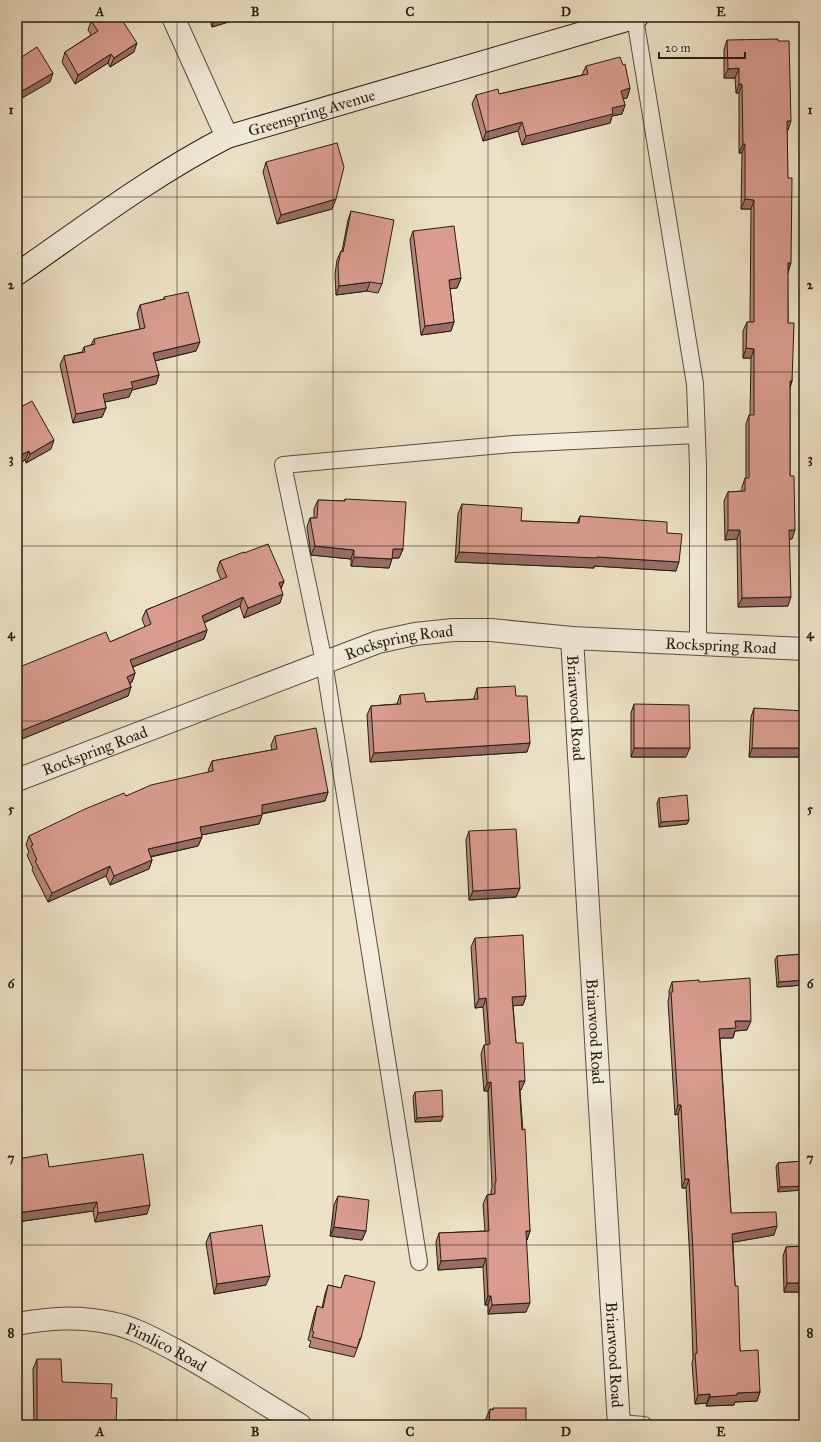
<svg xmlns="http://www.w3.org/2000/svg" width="821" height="1442" font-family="'IM FELL Great Primer',serif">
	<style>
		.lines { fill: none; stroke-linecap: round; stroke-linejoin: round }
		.service-casing { stroke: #584e3f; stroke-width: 18 }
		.minor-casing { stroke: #584e3f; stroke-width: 24 }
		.tertiary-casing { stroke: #584e3f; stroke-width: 24 }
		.secondary-casing { stroke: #261d12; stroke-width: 24 }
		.service { stroke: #f3ecda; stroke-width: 16 }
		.minor { stroke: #f3ecda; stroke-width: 22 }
		.tertiary { stroke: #f3ecda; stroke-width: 22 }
		.secondary { stroke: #f3ecda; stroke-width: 22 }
		.wall { fill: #bb867b; stroke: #261d12 }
		.shaded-wall { fill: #986d64; stroke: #261d12 }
		.building { fill: #d99c8f; stroke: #261d12 }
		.grid { fill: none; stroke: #261d12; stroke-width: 1; stroke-opacity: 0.55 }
		.labels { text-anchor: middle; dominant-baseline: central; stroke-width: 3; stroke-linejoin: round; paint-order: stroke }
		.street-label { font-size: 16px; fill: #261d12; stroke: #f3ecda }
		.neatline { fill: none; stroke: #261d12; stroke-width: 1.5 }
		.grid-label { font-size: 13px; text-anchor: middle; font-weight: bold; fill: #261d12 }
	</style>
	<rect width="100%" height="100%" fill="#ede2c6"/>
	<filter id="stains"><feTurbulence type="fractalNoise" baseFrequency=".005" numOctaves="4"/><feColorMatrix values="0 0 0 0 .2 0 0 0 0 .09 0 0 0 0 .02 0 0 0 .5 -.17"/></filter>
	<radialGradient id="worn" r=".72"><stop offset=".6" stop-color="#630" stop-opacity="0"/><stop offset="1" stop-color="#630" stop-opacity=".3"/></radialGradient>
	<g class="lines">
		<g class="service-casing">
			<path id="service" d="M635 18 695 384 698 466V643
				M419 1262 324 662 283 465 513 444 697 435
				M619 1423 644 1425"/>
		</g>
		<g class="minor-casing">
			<g id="minor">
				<path d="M173 17 227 137"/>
				<path id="s1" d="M572 638 619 1425"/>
				<path id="s2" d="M17 780 378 642 415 634 453 630H491L572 638 804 649"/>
			</g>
		</g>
		<g class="tertiary-casing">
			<g id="tertiary">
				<path id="s3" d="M17 1324C50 1318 78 1316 111 1323 133 1327 154 1339 175 1350 218 1373 258 1400 300 1425"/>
			</g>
		</g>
		<g class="secondary-casing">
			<g id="secondary">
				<path id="s4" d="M17 274C86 226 153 175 227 137L637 17"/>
			</g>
		</g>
		<use href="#service" class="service"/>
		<use href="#minor" class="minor"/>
		<use href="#tertiary" class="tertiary"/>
		<use href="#secondary" class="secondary"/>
	</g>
	<path class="wall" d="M209 17H245L212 27Z
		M91 21 134 52 110 67 108 63 75 84 62 62 65 52 91 35 88 30Z
		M727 40 788 130H787L788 323 792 381 790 388V476L792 539H789L788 606 738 607 737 539 725 540 724 501 728 492 742 491V487L745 478H746V424L749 415H750L751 358H743V331L747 322H750L751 209H741L742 153H739V93H736L735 78H724V50Z
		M586 66 630 88 627 98H623L625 105 622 114 612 116 610 123 522 145 518 131 483 141 472 104 476 95 499 94 582 75Z
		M266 162 332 209 277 224 263 172Z
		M351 211 382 284 378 293 367 291 336 295 335 274 337 260 341 251H342L348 220Z
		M413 231 461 278 457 288H450L454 322 451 331 421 335 410 240Z
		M164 297 196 351 155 361 159 375 156 384 132 390 129 397 105 402 106 408 102 417 73 423 60 365 64 356 82 352 84 347 91 345 94 339 140 329 137 314 140 305 164 299Z
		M17 409 51 449 26 463 25 460 17 465Z
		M345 499 403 549 399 558H392L389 568 351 566V559L311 555 307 527 310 518H314V509L318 500 344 501Z
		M462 504 521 521 577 523 580 516 667 533 676 571 594 566V568L455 562 458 514Z
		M244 553 284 581 281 589 280 603 244 618 240 606 204 623 207 630 204 639 133 667 135 673 132 682 130 683 131 687 128 696 17 741V668L110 642 145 627 142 619 146 610 221 580 217 570 220 561Z
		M477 688 516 696 527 752 370 762 367 715 371 706 397 704 400 695 426 702 474 699V698Z
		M634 704 686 757H631V713Z
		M754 708 802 748 798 757H749L751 717Z
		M275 736 328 792 325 801 262 814 259 824 201 835 202 837 198 846 151 857 152 860 149 869 110 885 106 876 48 902 32 870 33 868 27 855 29 852 26 845 29 836 126 796 209 772 208 771 212 761 272 750 271 745Z
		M659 798 689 820 687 824 659 827 657 803Z
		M469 831 520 888 516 897 469 900 466 840Z
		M475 938 526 996 523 1005H513L516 1043 521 1090H520L530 1231 527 1240H526V1312L488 1314V1305H485L483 1267 438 1270 436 1242 439 1233 485 1231 483 1204 487 1195 491 1194V1191L492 1188 488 1091H484L481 1054 484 1045H486L483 1007 475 1008 471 947Z
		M804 954V985L777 987 775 960 777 956Z
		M672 982H699L747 1030 735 1031 733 1038H720L731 1213 774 1235 733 1242 735 1285 740 1351 760 1392 757 1401 735 1402 734 1405 706 1406 707 1403 695 1404 692 1363 693 1359 690 1262 686 1188H682L678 1114 675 1115 668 1001 669 997V991Z
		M415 1092 443 1116 441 1121 415 1122 413 1097Z
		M17 1159 49 1167 147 1214 95 1222 93 1211 17 1222Z
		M804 1161 778 1192 776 1167 778 1163Z
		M338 1196 366 1231 362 1240 330 1236 334 1205Z
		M210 1233 266 1285 214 1294 206 1243Z
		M804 1246V1292H784L783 1256 786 1247Z
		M345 1275 361 1338 354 1357 309 1347 311 1341 308 1340 314 1315 317 1306 322 1308 325 1294 328 1285 341 1288Z
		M37 1359 62 1382 111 1398 116 1425H34L33 1369Z
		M493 1408 526 1425H485V1421L490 1409 492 1410Z"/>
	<path class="shaded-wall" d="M215 17H245L212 27Z
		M137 43 134 52 110 67 114 58Z
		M111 54 108 63 75 84 78 75Z
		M739 68 735 78H724L728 69Z
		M53 73 50 82 17 101V94Z
		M739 84H742L739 93H736Z
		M630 88 627 98 618 100 621 91Z
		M625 105 622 114 612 116 610 123 522 145 526 136 612 108Z
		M787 121H791L788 130H783Z
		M522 122 518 131 483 141 486 132Z
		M743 144H745L742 153H739Z
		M336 199 332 209 277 224 281 215Z
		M745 199 754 200 751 209H741Z
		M788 263H791L788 273Z
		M461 278 457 288 446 289 449 280Z
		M370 282 367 291 336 295 339 286Z
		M454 322 451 331 421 335 425 326Z
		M200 342 196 351 150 362 153 353Z
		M746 348 754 349 751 358H743Z
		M159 375 156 384 132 390 129 397 100 403 103 394 131 382Z
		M790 381H792L789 390Z
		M106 408 102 417 73 423 76 414Z
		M54 440 51 449 26 463 30 454Z
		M29 451 25 460 17 465V457Z
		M728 530H740L737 539 725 540Z
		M789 530H795L792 539H785Z
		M315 546 354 550 351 559 311 555Z
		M393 549H403L399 558H390Z
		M459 552 597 557 679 562 676 571 594 566V568L455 562Z
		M354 557 392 559 389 568 351 566Z
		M284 581 280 590 279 583Z
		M283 594 280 603 244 618 248 608Z
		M243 597 240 606 198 625 202 616Z
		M791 597 788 606 738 607 742 598Z
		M207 630 204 639 127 669 130 660Z
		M135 673 132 682 124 686 127 677Z
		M131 687 128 696 17 741V734L18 732Z
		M530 743 527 752 370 762 374 753Z
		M634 748H690L686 757H631Z
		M752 748H802L798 757H749Z
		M328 792 325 801 259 814 262 805Z
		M262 815 259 824 196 836 200 827Z
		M689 820 687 824 659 827 661 822Z
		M202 837 198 846 144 858 148 849Z
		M152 860 149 869 110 885 114 876Z
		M110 866 106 876 48 902 52 893Z
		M520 888 516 897 469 900 473 891Z
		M804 980V985L777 987 779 982Z
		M526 996 523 1005 509 1006 512 997Z
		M486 998 483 1007 475 1008 479 999Z
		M735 1021H751L747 1030 735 1031 733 1038H716L719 1029Z
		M519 1081H525L521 1090 516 1089Z
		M491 1082 488 1091H484L487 1083Z
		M678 1105H681L678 1114 675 1115Z
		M443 1116 441 1121 415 1122 417 1118Z
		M685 1179H689L686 1188H682Z
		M804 1186V1190L778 1192 780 1187Z
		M97 1202 93 1211 17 1222V1213Z
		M150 1205 147 1214 95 1222 98 1213Z
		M777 1226 774 1235 729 1243 732 1234Z
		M334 1227 366 1231 362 1240 330 1236Z
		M526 1231H530L527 1240H522Z
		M486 1258 483 1267 438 1270 441 1261Z
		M270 1276 266 1285 214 1294 217 1284Z
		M787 1283H804V1292H784Z
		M488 1296H491L488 1305H485Z
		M530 1303 526 1312 488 1314 492 1305Z
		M760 1392 757 1401 735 1402 734 1405 706 1406 710 1397 737 1393Z
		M710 1394 707 1403 695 1404 698 1395Z"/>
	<path class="building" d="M98 17H120L137 43 114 58 111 54 78 75 65 52 98 31 91 21Z
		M778 39V41H789L791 121H787L788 178H792L791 263H788V323H794L792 381H790V476H794L795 530H789L791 597 742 598 740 530H728V492L745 491V478H749V415H754V349L746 348 747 322H754V200L745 199V144H743L742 84H739V68L728 69 727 40Z
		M37 47 53 73 17 94V60Z
		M620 57 623 65 625 64 630 88 621 91 625 105 612 108 613 114 526 136 522 122 486 132 476 95 498 89 499 94 588 74 586 66Z
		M337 143 344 167 336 199 281 215 266 162Z
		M351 211 394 220 382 284 370 282 339 286 338 265 341 251 343 252Z
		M454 226 461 278 449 280 454 322 425 326 413 231Z
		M188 292 200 342 153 353 159 375 131 382 133 388 103 394 106 408 76 414 64 356 85 352 84 347 95 344 94 339 145 328 140 305 165 299 164 297Z
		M32 401 54 440 30 454 29 451 17 457V409Z
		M345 499 406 502 403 549H393L392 559 354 557V550L315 546 310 518H317L318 500 345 501Z
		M462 504 522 508 521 521 579 523 580 516 667 522V533L682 534 679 562 597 557V558L459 552Z
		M268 544 284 581 279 583 283 594 248 608 243 597 202 616 207 630 130 660 135 673 127 677 131 687 18 732 17 731V668L106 632 110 642 151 624 146 610 227 577 220 561 244 552V553Z
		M515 686 516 696H527L530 743 374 753 371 706 401 704 400 695 424 693 426 702 478 699 477 688Z
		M634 704 689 705 690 748H634Z
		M754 708 804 711 802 748H752Z
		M316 728 328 792 262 805V815L200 827 202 837 148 849 152 860 114 876 110 866 52 893 35 861 37 860 31 846 33 845 29 836 85 809 124 793 126 796 151 785 213 771 212 761 277 749 275 736Z
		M687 795 689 820 661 822 659 798Z
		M516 829 520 888 473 891 469 831Z
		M523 935 526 996 512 997 516 1043H523L525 1081H519L522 1130 525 1129 530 1231H526L530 1303 492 1305 491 1296H488L486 1258 441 1261 439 1233 489 1231 487 1195 495 1194V1182H496L491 1082 487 1083 484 1045 490 1044 486 998 479 999 475 938Z
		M804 954V980L779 982 777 956Z
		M750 978 751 1021H735L736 1028 719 1029 731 1213 776 1212 777 1226 732 1234 735 1285V1286H738L740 1351 758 1350 760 1392 737 1393V1395L710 1397V1394L698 1395 695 1354 697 1353 693 1252 689 1179H685L681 1105H678L671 992H673L672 982 699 980V982Z
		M442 1090 443 1116 417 1118 415 1092Z
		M47 1154 49 1167 143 1154 150 1205 98 1213 97 1202 17 1213V1159Z
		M804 1161V1186L780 1187 778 1163Z
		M338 1196 369 1200 366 1231 334 1227Z
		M262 1225 270 1276 217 1284 210 1233Z
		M804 1246V1283H787L786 1247Z
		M345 1275 375 1282 361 1338H360L357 1348 312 1337 314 1332 312 1331 317 1306 323 1308 328 1285 341 1288Z
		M37 1359H61L62 1382 112 1384 111 1398H117L116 1425H37Z
		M493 1408H526V1425H489L490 1409 493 1410Z
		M128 1420H163V1425H128Z"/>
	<path class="grid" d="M177 17V1425M333 17V1425M488 17V1425M644 17V1425M17 197H804M17 372H804M17 546H804M17 721H804M17 896H804M17 1070H804M17 1245H804"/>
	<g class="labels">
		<g class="street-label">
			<text stroke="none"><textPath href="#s4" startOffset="339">Greenspring Avenue</textPath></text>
			<text stroke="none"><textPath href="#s2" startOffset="407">Rockspring Road</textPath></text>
			<text stroke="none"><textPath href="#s2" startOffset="731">Rockspring Road</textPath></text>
			<text stroke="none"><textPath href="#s1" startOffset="70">Briarwood Road</textPath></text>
			<text stroke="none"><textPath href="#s2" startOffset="83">Rockspring Road</textPath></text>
			<text stroke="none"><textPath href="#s1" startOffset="394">Briarwood Road</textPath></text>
			<text stroke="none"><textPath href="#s3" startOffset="155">Pimlico Road</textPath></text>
			<text stroke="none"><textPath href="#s1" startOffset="718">Briarwood Road</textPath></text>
		</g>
	</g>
	<rect width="821" height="1442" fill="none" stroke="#ede2c6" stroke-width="44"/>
	<path d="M659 52v6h86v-6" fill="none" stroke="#261d12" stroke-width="2"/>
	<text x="665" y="52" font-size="12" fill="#261d12" stroke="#f3ecda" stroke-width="3" paint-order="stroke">20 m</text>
	<rect x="22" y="22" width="777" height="1398" class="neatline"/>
	<g class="grid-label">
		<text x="100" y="16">A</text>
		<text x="255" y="16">B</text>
		<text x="410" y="16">C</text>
		<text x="566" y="16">D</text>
		<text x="721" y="16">E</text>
		<text x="11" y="114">1</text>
		<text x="810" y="114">1</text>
		<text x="11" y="289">2</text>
		<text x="810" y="289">2</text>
		<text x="11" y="463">3</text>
		<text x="810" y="463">3</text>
		<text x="11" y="638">4</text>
		<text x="810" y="638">4</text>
		<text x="11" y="813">5</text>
		<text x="810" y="813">5</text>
		<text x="11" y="988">6</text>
		<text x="810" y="988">6</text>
		<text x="11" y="1162">7</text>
		<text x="810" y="1162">7</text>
		<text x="11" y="1337">8</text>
		<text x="810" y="1337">8</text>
		<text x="100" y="1436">A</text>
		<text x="255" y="1436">B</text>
		<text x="410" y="1436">C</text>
		<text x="566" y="1436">D</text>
		<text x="721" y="1436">E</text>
	</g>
	<rect width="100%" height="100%" filter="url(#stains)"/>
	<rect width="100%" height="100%" fill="url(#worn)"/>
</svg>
